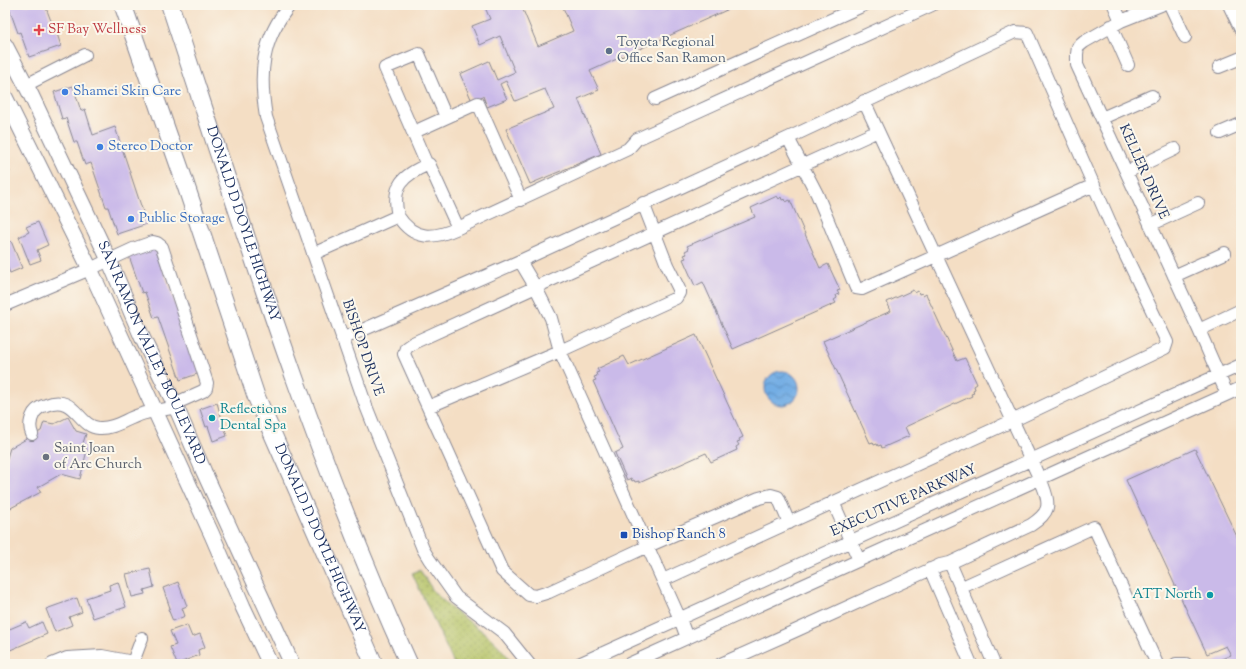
<svg xmlns="http://www.w3.org/2000/svg" width="1246" height="669" font-family="'Sorts Mill Goudy',serif">
	<style>
		.grass { fill: url(#grass-dots); stroke: #677860 }
		.water { fill: url(#water-waves); stroke: #476ea1 }
		.building { fill: #cabae9 }
		.lines { fill: none; stroke-linecap: round; stroke-linejoin: round }
		.minor-casing { stroke: #888691; stroke-width: 14 }
		.major-casing { stroke: #888691; stroke-width: 17 }
		.highway-casing { stroke: #888691; stroke-width: 19 }
		.minor { stroke: #fff; stroke-width: 12 }
		.major { stroke: #fff; stroke-width: 15 }
		.highway { stroke: #fff; stroke-width: 17 }
		.health-dot { fill: #e0444e; stroke: #fbf7ec; stroke-width: 1.5 }
		.service-dot { fill: #5c6f8a; stroke: #fbf7ec; stroke-width: 1.5 }
		.shop-dot { fill: #3f7fe0; stroke: #fbf7ec; stroke-width: 1.5 }
		.culture-dot { fill: #0f9aa8; stroke: #fbf7ec; stroke-width: 1.5 }
		.worship-dot { fill: #6b7280; stroke: #fbf7ec; stroke-width: 1.5 }
		.transit-dot { fill: #1a4fb4; stroke: #fbf7ec; stroke-width: 1.5 }
		.labels { text-anchor: middle; dominant-baseline: central; stroke-width: 4; stroke-linejoin: round; paint-order: stroke }
		.health-label { font-size: 14px; fill: #be3a42; stroke: #fbf7ec; text-anchor: start }
		.service-label { font-size: 14px; fill: #4e5e75; stroke: #fbf7ec; text-anchor: start }
		.shop-label { font-size: 14px; fill: #366cbe; stroke: #fbf7ec; text-anchor: start }
		.street-label { font-size: 14px; fill: #1b2f5e; stroke: #fbf7ec }
		.culture-label { font-size: 14px; fill: #0d838f; stroke: #fbf7ec; text-anchor: start }
		.worship-label { font-size: 14px; fill: #5b616d; stroke: #fbf7ec; text-anchor: start }
		.transit-label { font-size: 14px; fill: #164399; stroke: #fbf7ec; text-anchor: start }
	</style>
	<defs>
		<pattern id="grass-dots" width="8" height="8" patternUnits="userSpaceOnUse"><rect width="8" height="8" fill="#b3c163"/><path d="M2 2h.1M6 6h.1" fill="none" stroke="#919d55" stroke-width="1.8" stroke-linecap="round"/></pattern>
		<pattern id="water-waves" width="16" height="10" patternUnits="userSpaceOnUse"><rect width="16" height="10" fill="#73ade4"/><path d="M0 5q4-4 8 0t8 0" fill="none" stroke="#5e8dbc"/></pattern>
	</defs>
	<rect width="100%" height="100%" fill="#fbf7ec"/>
	<filter id="ink" filterUnits="userSpaceOnUse"><feTurbulence type="fractalNoise" baseFrequency=".025" numOctaves="2"/><feDisplacementMap in="SourceGraphic" scale="8" xChannelSelector="R" yChannelSelector="G"/><feConvolveMatrix kernelMatrix="1 2 1 2 8 2 1 2 1" color-interpolation-filters="sRGB"/></filter>
	<filter id="wash" filterUnits="userSpaceOnUse"><feTurbulence type="fractalNoise" baseFrequency=".012" numOctaves="4" result="noise"/><feDisplacementMap in="SourceGraphic" scale="16" xChannelSelector="R" yChannelSelector="G"/><feGaussianBlur stdDeviation="0.9" result="paint"/><feColorMatrix in="noise" values="0 0 0 0 0 0 0 0 0 0 0 0 0 0 0 0 0 1.4 0 .05"/><feComposite in="paint" operator="in"/></filter>
	<g filter="url(#wash)">
		<rect width="100%" height="100%" fill="#f4dec4"/>
		<path class="grass" d="M420 570 434 592 452 609 485 633 498 645 514 664H454L412 573Z"/>
		<path class="water" d="M765 388a17 17 0 1 1 34 0a17 17 0 1 1-34 0Z"/>
		<g id="blocks">
			<path class="building" d="M6 5H45L51 21H53L61 46 29 57 20 32 18 33 9 8 7 9Z
				M484 5H521L538 46 573 31 562 5H738L590 71 599 90 578 99 601 154 530 184 506 129 554 109 545 89 515 101 506 81 500 84 507 99 487 107 483 96 472 101 460 74 489 61 497 80 515 72 500 36 480 45 472 26 490 19Z
				M73 86 81 111 85 109 93 135 115 127 147 224 117 234 108 207H106L91 163 85 165 77 142H74L66 118 62 119 54 92Z
				M5 169 10 171 5 187Z
				M777 196 779 199 781 197 782 200 785 199 786 202 790 200 820 268 828 264 840 290 837 291 839 294 836 295 837 298 834 300 836 303 733 349 703 282 695 286 683 259 686 258 684 255 687 254 685 251 689 249 687 246 755 217 751 208Z
				M38 222 48 245 37 250 41 260 30 264 19 237 29 232 26 227Z
				M11 241 22 268 10 273 6 264 5 265V243Z
				M155 247 200 373 180 380 158 317 154 318 145 292 142 293 129 256Z
				M913 290 915 293 918 291 919 294 922 293 923 296 926 294 957 361 965 358 977 384 974 386 975 389 973 390 974 393 971 394 972 396 905 427 909 436 882 448 881 445 878 446 877 444 874 445 873 442 870 443 823 341 891 311 887 302Z
				M696 335 743 437 739 439 740 441 737 442 739 445 736 447 737 450 711 462 706 453 639 483V481L635 482 634 480 632 481 631 478 627 480 615 453 623 449 593 381 596 380 594 377 597 376 596 373 599 372 597 369 624 356 629 365Z
				M217 403 227 436 213 441 208 426 206 427 200 409Z
				M68 417 76 431 86 434 83 443 87 450 80 479 61 474 38 487 41 492 5 511V464L10 448 41 431 44 422 54 424Z
				M1195 449 1241 545V664H1234L1233 661 1227 664H1210L1231 655 1226 646 1207 654 1126 480Z
				M150 569 154 587 144 590 145 594 132 597 126 574Z
				M118 582 126 607 93 618 86 598 110 590 109 585Z
				M178 582 187 606 182 608 185 616 173 621 168 609 170 608 163 588Z
				M77 598 82 612 69 617 72 625 55 632 46 609Z
				M26 622 29 628 42 622 47 634 8 651 5 644V631Z
				M187 625 192 637 200 634 205 647 198 650 199 655 177 664 170 647 176 645 170 631Z"/>
		</g>
	</g>
	<g filter="url(#ink)">
		<use href="#blocks" fill-opacity="0" stroke="#888691" stroke-width="1"/>
		<g class="lines">
			<g class="minor-casing">
				<path id="minor" d="M290 5C261 40 259 74 266 117L366 406 423 549 429 559 456 597 504 633 529 664
					M1114 5 1121 21
					M1161 5 1121 21 1084 42 1078 47 1077 54V65L1199 330 1227 394
					M1170 5 1185 37
					M1229 5 1241 30
					M1111 26 1128 65
					M1219 67 1241 58
					M26 85 85 55
					M655 99 864 5
					M1102 118 1152 96
					M414 132 478 103 521 200
					M1220 133 1241 124
					M788 138 817 194 856 288 862 289 1094 185
					M427 165 385 68 419 54 446 117
					M1127 172 1175 149
					M1150 225 1198 203
					M458 228 628 149 637 139 932 5
					M313 254 398 216C391 185 403 175 429 164L458 228C434 239 414 241 398 216
					M520 261 536 288 551 318 560 351 680 619 687 638
					M1174 276 1225 253
					M5 305 90 269 133 249 153 242 157 243 162 247 207 383 206 388 203 391 174 404
					M1199 330 1241 310
					M342 339 520 261 788 138 1015 32 1027 33 1112 227 1167 342 1165 348 1012 421 663 580
					M428 407 560 351 676 298 679 293V289L667 265 643 203
					M32 434C29 427 30 420 34 413 37 409 42 406 46 405 75 393 78 427 99 428 114 429 126 419 139 415 150 411 164 410 176 407
					M833 502 859 560
					M789 523 778 497 771 495 759 498 648 546 549 592 536 596 529 595 502 571 404 354 406 348 413 343 878 131
					M950 563 994 664
					M930 569 971 664
					M960 588 1094 527 1157 664
					M133 662 142 638
					M52 664 67 658 102 656 133 662 135 664
					M579 664 1241 365
					M629 664 1241 388
					M721 664 795 631 940 565 950 563 1031 525C1049 513 1051 506 1043 486L864 101
					M1176 664H1186"/>
			</g>
			<g class="major-casing">
				<g id="major">
					<path id="s1" d="M5 45 31 95 109 260 142 337 176 407 204 472 292 664"/>
					<path d="M5 97 90 269 212 535 243 607 270 664"/>
				</g>
			</g>
			<g class="highway-casing">
				<g id="highway">
					<path id="s2" d="M123 5 184 180 256 396 374 664"/>
					<path id="s3" d="M170 5C243 227 312 451 409 664"/>
				</g>
			</g>
			<use href="#minor" class="minor"/>
			<use href="#major" class="major"/>
			<use href="#highway" class="highway"/>
		</g>
	</g>
	<path class="health-dot" d="M37 24h4v4h4v4h-4v4h-4v-4h-4v-4h4z"/>
	<circle class="service-dot" cx="609" cy="51" r="4"/>
	<g class="shop-dot">
		<circle cx="65" cy="92" r="4"/>
		<circle cx="100" cy="147" r="4"/>
		<circle cx="131" cy="219" r="4"/>
	</g>
	<g class="culture-dot">
		<circle cx="212" cy="418" r="4"/>
		<circle cx="1210" cy="595" r="4"/>
	</g>
	<circle class="worship-dot" cx="46" cy="457" r="4"/>
	<rect class="transit-dot" x="620" y="531" width="8" height="8" rx="2"/>
	<g class="labels">
		<g class="health-label">
			<text x="48" y="30">SF Bay Wellness</text>
		</g>
		<g class="service-label">
			<text x="617" y="43">Toyota Regional<tspan x="617" dy="16">Office San Ramon</tspan></text>
		</g>
		<g class="shop-label">
			<text x="73" y="92">Shamei Skin Care</text>
			<text x="108" y="147">Stereo Doctor</text>
			<text x="139" y="219">Public Storage</text>
		</g>
		<g class="street-label">
			<text transform="translate(1143 172) rotate(66)">KELLER DRIVE</text>
			<text stroke="none"><textPath href="#s3" startOffset="231">DONALD D DOYLE HIGHWAY</textPath></text>
			<text transform="translate(362 348) rotate(71)">BISHOP DRIVE</text>
			<text stroke="none"><textPath href="#s1" startOffset="341">SAN RAMON VALLEY BOULEVARD</textPath></text>
			<text transform="translate(904 501) rotate(-24)">EXECUTIVE PARKWAY</text>
			<text stroke="none"><textPath href="#s2" startOffset="569">DONALD D DOYLE HIGHWAY</textPath></text>
		</g>
		<g class="culture-label">
			<text x="220" y="410">Reflections<tspan x="220" dy="16">Dental Spa</tspan></text>
			<text x="1202" y="595" text-anchor="end">ATT North</text>
		</g>
		<g class="worship-label">
			<text x="54" y="449">Saint Joan<tspan x="54" dy="16">of Arc Church</tspan></text>
		</g>
		<g class="transit-label">
			<text x="632" y="535">Bishop Ranch 8</text>
		</g>
	</g>
	<rect width="1246" height="669" fill="none" stroke="#fbf7ec" stroke-width="20"/>
</svg>
